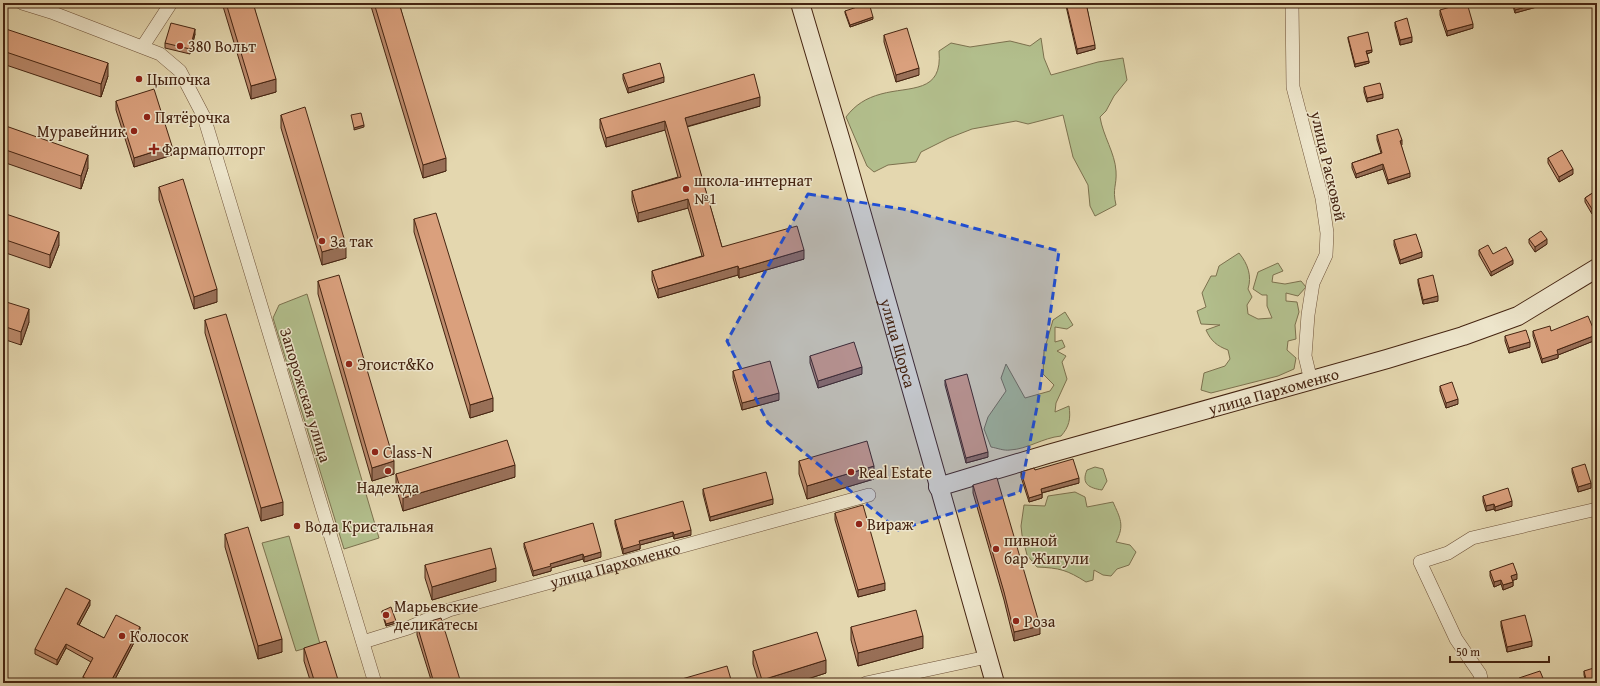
<svg xmlns="http://www.w3.org/2000/svg" width="1600" height="686" font-family="'Gentium Book Plus',serif">
	<style>
		.green { fill: #b2be8c; stroke: #7c714e }
		.lines { fill: none; stroke-linecap: round; stroke-linejoin: round }
		.street-casing { stroke: #6d5138; stroke-width: 14 }
		.secondary-casing { stroke: #452411; stroke-width: 20 }
		.street { stroke: #ede5cb; stroke-width: 13 }
		.secondary { stroke: #ede5cb; stroke-width: 18 }
		.wall { fill: #bb8a6c; stroke: #452411 }
		.shaded-wall { fill: #997058; stroke: #452411 }
		.building { fill: #daa07d; stroke: #452411 }
		.marked { fill: #1d4ed8; fill-opacity: 0.2; stroke: #1d4ed8; stroke-width: 3; stroke-dasharray: 8 5; stroke-linejoin: round }
		.poi-dot { fill: #8f2418; stroke: #ede5cb; stroke-width: 1.5 }
		.labels { text-anchor: middle; dominant-baseline: central; stroke-width: 3; stroke-linejoin: round; paint-order: stroke }
		.poi-label { font-size: 16px; fill: #452411; stroke: #ede5cb; text-anchor: start }
		.street-label { font-size: 16px; fill: #452411; stroke: #ede5cb }
	</style>
	<rect width="100%" height="100%" fill="#e4d7af"/>
	<filter id="stains"><feTurbulence type="fractalNoise" baseFrequency=".005" numOctaves="4"/><feColorMatrix values="0 0 0 0 .2 0 0 0 0 .09 0 0 0 0 .02 0 0 0 .5 -.17"/></filter>
	<radialGradient id="worn" r=".72"><stop offset=".6" stop-color="#630" stop-opacity="0"/><stop offset="1" stop-color="#630" stop-opacity=".3"/></radialGradient>
	<path class="green" d="M1041 38 1044 58 1051 75 1098 62 1123 58 1127 80 1114 96 1106 111 1100 117C1103 136 1115 153 1116 171 1117 186 1112 188 1116 205L1095 216 1090 206 1088 185 1073 157 1063 115 1028 124 1016 121 972 129 949 138 921 152 916 162 888 165 874 172 867 166 846 117C855 105 866 98 881 94 910 86 943 94 939 51L951 43 970 47 1010 41 1030 46Z
		M1239 253C1248 264 1252 276 1248 289L1252 297 1247 305 1248 314 1258 319 1272 318 1267 306V295H1262L1253 289 1258 272 1278 263 1283 271 1273 275 1272 282 1285 284 1301 281 1306 287 1298 296 1286 293V301L1297 302 1299 312 1295 325 1296 339 1288 341 1287 350 1296 358 1294 369 1278 376 1211 393 1201 390 1204 373 1225 366 1230 359 1228 350C1217 346 1211 341 1206 330L1220 325 1201 324 1197 311 1206 307 1202 293 1211 276H1216L1219 266Z
		M307 294 379 538 344 549 273 318 279 305Z
		M1065 312 1073 325 1067 329 1055 327V342L1062 340 1065 347 1057 351 1066 356 1062 362 1067 379 1056 403 1055 412 1069 406C1071 419 1069 427 1061 436 1042 438 1028 449 1010 450 1004 451 997 448 991 447L984 429 988 417 1006 391 1001 378 1006 364 1025 398 1050 391 1054 385 1043 374 1044 351 1053 320Z
		M1095 467 1103 469 1107 481 1102 490C1089 488 1081 484 1087 470Z
		M1075 492 1085 497 1087 507 1113 502C1120 518 1125 525 1116 542L1130 545 1136 552 1129 565 1117 569 1111 576 1103 575 1094 570 1093 580 1086 582C1067 570 1060 568 1037 567L1027 555 1022 535 1021 526 1024 505 1045 506 1048 496Z
		M289 536 320 644 296 651 262 543Z"/>
	<g class="lines">
		<g class="street-casing">
			<g id="street">
				<path d="M22 3 51 12 160 54 180 71 204 117 375 683"/>
				<path d="M1292 3 1293 87 1322 198 1327 233 1326 255 1313 283 1308 315 1305 356 1311 381"/>
				<path d="M143 46 171 3"/>
				<path id="s1" d="M363 642 408 628 449 610 869 495"/>
				<path d="M866 683 987 657"/>
				<path d="M1482 683 1480 674 1456 639 1420 562 1448 553 1472 538 1597 509"/>
			</g>
		</g>
		<g class="secondary-casing">
			<g id="secondary">
				<path id="s2" d="M800 3 843 148 995 683"/>
				<path id="s3" d="M938 487 1048 454 1387 359 1463 336 1518 316 1597 268"/>
			</g>
		</g>
		<use href="#street" class="street"/>
		<use href="#secondary" class="secondary"/>
	</g>
	<path class="wall" d="M222 3H253L276 92 251 99Z
		M370 3H399L446 171 423 178Z
		M1063 3H1086L1095 49 1077 54 1066 6H1063Z
		M1512 3H1551L1515 13Z
		M1440 10 1473 28 1447 36 1440 15Z
		M845 11 873 19 850 27 845 13Z
		M1395 22 1412 42 1400 45 1395 26Z
		M3 28 108 76 101 97 3 64Z
		M195 34 190 54 165 48V43Z
		M884 35 919 75 896 82 884 42Z
		M1348 37 1372 52 1367 54 1369 63 1355 67 1348 39Z
		M623 74 664 82 628 93 623 79Z
		M1364 87 1383 98 1367 102 1364 92Z
		M116 101 172 155 134 167 116 110Z
		M760 106 687 127 722 247 804 259 739 278 738 275 658 298 652 280V271L702 256 688 208 638 222 632 200V191L678 177 665 130 606 147 600 128V119Z
		M281 115 346 258 322 265 281 128Z
		M3 125 88 168 81 189 3 162Z
		M1377 135 1402 145H1401L1410 177 1388 184 1383 169 1356 178 1352 168V163L1381 153 1377 140Z
		M1548 158 1573 174 1559 182 1548 163Z
		M159 187 217 302 194 309 159 200Z
		M1597 190V211L1592 214 1585 202V198Z
		M3 213 59 245 50 268 3 252Z
		M414 219 493 411 470 418 414 232Z
		M1529 239 1547 244 1535 252 1529 243Z
		M1394 240 1422 257 1400 264 1394 245Z
		M1479 250 1493 254 1513 264 1491 276 1479 255Z
		M1418 279 1438 301 1423 304 1418 283Z
		M318 281 394 474 372 481 318 294Z
		M3 301 29 322 21 345 3 339Z
		M205 320 283 515 261 521 205 333Z
		M1533 331H1551L1596 340 1558 355V358L1542 363 1533 336Z
		M1505 336 1530 347 1509 353 1505 341Z
		M810 356 862 374 818 388 810 363Z
		M733 371 779 400 742 410 733 378Z
		M945 380 988 457 966 463 945 385Z
		M1440 386 1458 404 1446 408 1440 391Z
		M799 461 874 479 807 499 799 474Z
		M1572 468 1591 488 1578 492 1572 472Z
		M1035 470 1079 483 1042 493V498L1029 502 1021 477V472Z
		M396 474 515 477 403 511 396 487Z
		M973 485 1040 634 1014 641 1004 600 973 493Z
		M703 489 773 504 710 521 703 494Z
		M1483 496 1512 506 1495 511 1494 509 1486 511 1483 501Z
		M835 513 885 590 858 597 835 520Z
		M615 520 691 535 674 539 673 536 640 545V549L623 554 615 524Z
		M225 534 282 652 258 659 225 547Z
		M524 543 601 557 584 562 583 559 551 568V571L533 576 524 547Z
		M425 565 496 581 432 600 425 578Z
		M1490 571 1517 579 1513 580V586L1503 590 1501 584 1494 587 1490 576Z
		M90 605 79 625 104 638 140 631 113 683H85L83 682V677L91 662 66 648 57 665 35 654V649Z
		M382 611 396 623 386 626 382 613Z
		M1501 621 1532 646 1507 652 1501 626Z
		M417 625 461 683H432L417 635Z
		M851 627 923 648 858 666 851 640Z
		M304 648 339 683H311L304 661Z
		M753 651 826 673 795 683H759L753 664Z
		M1584 671 1597 683H1586L1584 675Z"/>
	<path class="shaded-wall" d="M1063 3H1066V6H1063Z
		M1539 3H1551L1515 13V10Z
		M873 17V19L850 27V25Z
		M1473 24V28L1447 36V31Z
		M195 29V34L190 54V49Z
		M1412 37V42L1400 45V40Z
		M1095 45V49L1077 54V49Z
		M1372 50V52L1366 54V51Z
		M1369 61V63L1355 67V64Z
		M108 63V76L101 97V84Z
		M919 68V75L896 82V75Z
		M664 77V82L628 93V88Z
		M276 79V92L251 99V86Z
		M1383 94V98L1367 102V98Z
		M760 97V106L685 127V118Z
		M665 121V130L606 147V138Z
		M364 125V127L354 130V128Z
		M1402 140V145H1400V141Z
		M172 146V155L134 167V158Z
		M88 155V168L81 189V176Z
		M446 158V171L423 178V165Z
		M1383 164V169L1356 178V174Z
		M1573 169V174L1559 182V177Z
		M1410 173V177L1388 184V180Z
		M688 199V208L638 222V213Z
		M1597 206V211L1592 214V209Z
		M59 232V245L50 268V255Z
		M1547 239V244L1535 252V247Z
		M346 245V258L322 265V252Z
		M804 250V259L739 278V269Z
		M1422 252V257L1400 264V260Z
		M1513 260V264L1491 276V272Z
		M738 266V275L658 298V289Z
		M217 289V302L194 309V297Z
		M1438 296V301L1423 304V300Z
		M29 309V322L21 345V332Z
		M1596 335V340L1558 355V358L1542 363V359L1557 350Z
		M1530 342V347L1509 353V348Z
		M862 367V374L818 388V381Z
		M779 393V400L742 410V403Z
		M493 398V411L470 418V405Z
		M1458 399V404L1446 408V403Z
		M988 452V457L966 463V458Z
		M394 461V474L372 481V468Z
		M515 465V477L403 511V498Z
		M874 466V479L807 499V486Z
		M1079 478V483L1041 493V489Z
		M1591 483V488L1578 492V487Z
		M1042 494V498L1029 502V498Z
		M773 499V504L710 521V517Z
		M1512 501V506L1495 511V507Z
		M283 502V515L261 521V508Z
		M1494 504V509L1486 511V506Z
		M691 530V535L674 539V535Z
		M673 532V536L640 545V549L623 554V549L639 541Z
		M601 552V557L584 562V557Z
		M583 554V559L551 568V571L533 576V571L550 564Z
		M496 568V581L432 600V587Z
		M1517 574V579L1511 581V576Z
		M1501 580V584L1494 587V582Z
		M1513 582V586L1503 590V585Z
		M885 583V590L858 597V590Z
		M90 600V605L77 629V624Z
		M396 621V623L386 626V624Z
		M1040 626V634L1014 641V632Z
		M140 627V631L113 683H110Z
		M923 636V648L858 666V653Z
		M282 639V652L258 659V646Z
		M1532 641V646L1507 652V647Z
		M66 644V648L57 665V660Z
		M826 660V673L795 683H762V680Z"/>
	<path class="building" d="M226 3H253L276 79 251 86Z
		M374 3H399L446 158 423 165Z
		M869 3 873 17 850 25 845 11Z
		M1066 3H1086L1095 45 1077 49Z
		M1464 3H1467L1473 24 1447 31 1440 10Z
		M1513 3H1539L1515 10Z
		M1407 18 1412 37 1400 40 1395 22Z
		M171 23 195 29 190 49 165 43Z
		M3 28 108 63 101 84 3 51Z
		M907 28 919 68 896 75 884 35Z
		M1368 32 1372 50 1366 51 1369 61 1355 64 1348 37Z
		M660 63 664 77 628 88 623 74Z
		M754 74 760 97 685 118 722 247 797 226 804 250 739 269 738 266 658 289 652 271 704 256 688 199 638 213 632 191 681 177 665 121 606 138 600 119Z
		M1380 83 1383 94 1367 98 1364 87Z
		M154 89 172 146 134 158 116 101Z
		M305 107 346 245 322 252 281 115Z
		M361 113 364 125 354 128 351 115Z
		M3 125 88 155 81 176 3 149Z
		M1398 129 1402 140 1400 141 1410 173 1388 180 1383 164 1356 174 1352 163 1382 153 1377 135Z
		M1562 150 1573 169 1559 177 1548 158Z
		M183 179 217 289 194 297 159 187Z
		M1597 190V206L1592 209 1585 198Z
		M3 213 59 232 50 255 3 239Z
		M436 213 493 398 470 405 414 219Z
		M1541 231 1547 239 1535 247 1529 239Z
		M1416 234 1422 252 1400 260 1394 240Z
		M1488 245 1493 254 1506 247 1513 260 1491 272 1479 250Z
		M339 275 394 461 372 468 318 281Z
		M1433 275 1438 296 1423 300 1418 279Z
		M3 301 29 309 21 332 3 326Z
		M226 314 283 502 261 508 205 320Z
		M1588 316 1596 335 1557 350 1558 354 1542 359 1533 331 1550 326 1551 331Z
		M1526 330 1530 342 1509 348 1505 336Z
		M854 342 862 367 818 381 810 356Z
		M770 361 779 393 742 403 733 371Z
		M967 374 988 452 966 458 945 380Z
		M1452 382 1458 399 1446 403 1440 386Z
		M507 440 515 465 403 498 396 474Z
		M867 441 874 466 807 486 799 461Z
		M1073 459 1079 478 1041 489 1042 494 1029 498 1021 472 1034 468 1035 470Z
		M1585 464 1591 483 1578 487 1572 468Z
		M766 472 773 499 710 517 703 489Z
		M997 478 1040 626 1014 632 1004 592 973 485Z
		M1508 488 1512 501 1495 507 1494 504 1486 506 1483 496Z
		M683 501 691 530 674 535 673 532 639 541 640 544 623 549 615 520Z
		M863 505 885 583 858 590 835 513Z
		M593 523 601 552 584 557 583 554 550 564 551 566 533 571 524 543Z
		M248 527 282 639 258 646 225 534Z
		M491 548 496 568 432 587 425 565Z
		M1513 563 1517 574 1511 576 1513 582 1503 585 1501 580 1494 582 1490 571Z
		M66 588 90 600 77 624 104 638 116 615 140 627 110 683H94L83 677 93 658 66 644 57 660 35 649Z
		M391 607 396 621 386 624 382 611Z
		M916 610 923 636 858 653 851 627Z
		M1525 615 1532 641 1507 647 1501 621Z
		M441 618 461 683H434L417 625Z
		M817 632 826 660 762 680 753 651Z
		M326 641 339 683H315L304 648Z
		M727 666 732 683H668Z
		M1597 667V683H1587L1584 671Z
		M1540 671 1545 683H1521L1519 678Z
		M951 681 952 683H944Z"/>
	<path class="marked" d="M808 194 903 209 1059 251 1038 402 1020 492 898 530 768 423 727 341Z"/>
	<g class="poi-dot">
		<circle cx="180" cy="46" r="4"/>
		<circle cx="139" cy="79" r="4"/>
		<circle cx="147" cy="117" r="4"/>
		<circle cx="134" cy="131" r="4"/>
		<path d="M152 143h4v4h4v4h-4v4h-4v-4h-4v-4h4z"/>
		<circle cx="686" cy="189" r="4"/>
		<circle cx="322" cy="241" r="4"/>
		<circle cx="349" cy="364" r="4"/>
		<circle cx="375" cy="452" r="4"/>
		<circle cx="388" cy="471" r="4"/>
		<circle cx="851" cy="472" r="4"/>
		<circle cx="859" cy="524" r="4"/>
		<circle cx="297" cy="526" r="4"/>
		<circle cx="996" cy="549" r="4"/>
		<circle cx="386" cy="615" r="4"/>
		<circle cx="1016" cy="621" r="4"/>
		<circle cx="122" cy="636" r="4"/>
	</g>
	<g class="labels">
		<g class="poi-label">
			<text x="188" y="46">380 Вольт</text>
			<text x="147" y="79">Цыпочка</text>
			<text x="155" y="117">Пятёрочка</text>
			<text x="126" y="131" text-anchor="end">Муравейник</text>
			<text x="162" y="149">Фармаполторг</text>
			<text x="694" y="180">школа-интернат<tspan x="694" dy="18">№1</tspan></text>
			<text x="330" y="241">За так</text>
			<text x="357" y="364">Эгоист&amp;Kо</text>
			<text x="383" y="452">Class-N</text>
			<text x="859" y="472">Real Estate</text>
			<text x="388" y="487" text-anchor="middle">Надежда</text>
			<text x="867" y="524">Вираж</text>
			<text x="305" y="526">Вода Кристальная</text>
			<text x="1004" y="540">пивной<tspan x="1004" dy="18">бар Жигули</tspan></text>
			<text x="394" y="606">Марьевские<tspan x="394" dy="18">деликатесы</tspan></text>
			<text x="1024" y="621">Роза</text>
			<text x="130" y="636">Колосок</text>
		</g>
		<g class="street-label">
			<text transform="translate(1329 166) rotate(77)">улица Расковой</text>
			<text stroke="none"><textPath href="#s2" startOffset="354">улица Щорса</textPath></text>
			<text stroke="none"><textPath href="#s3" startOffset="349">улица Пархоменко</textPath></text>
			<text transform="translate(306 395) rotate(73)">Запорожская улица</text>
			<text stroke="none"><textPath href="#s1" startOffset="264">улица Пархоменко</textPath></text>
		</g>
	</g>
	<rect width="1600" height="686" fill="none" stroke="#e4d7af" stroke-width="16"/>
	<rect x="4" y="4" width="1592" height="678" fill="none" stroke="#452411" stroke-width="2"/>
	<rect x="8" y="8" width="1584" height="670" fill="none" stroke="#452411"/>
	<path d="M1450 656v6h99v-6" fill="none" stroke="#452411" stroke-width="2"/>
	<text x="1456" y="656" font-size="12" fill="#452411" stroke="#ede5cb" stroke-width="3" paint-order="stroke">50 m</text>
	<rect width="100%" height="100%" filter="url(#stains)"/>
	<rect width="100%" height="100%" fill="url(#worn)"/>
</svg>
